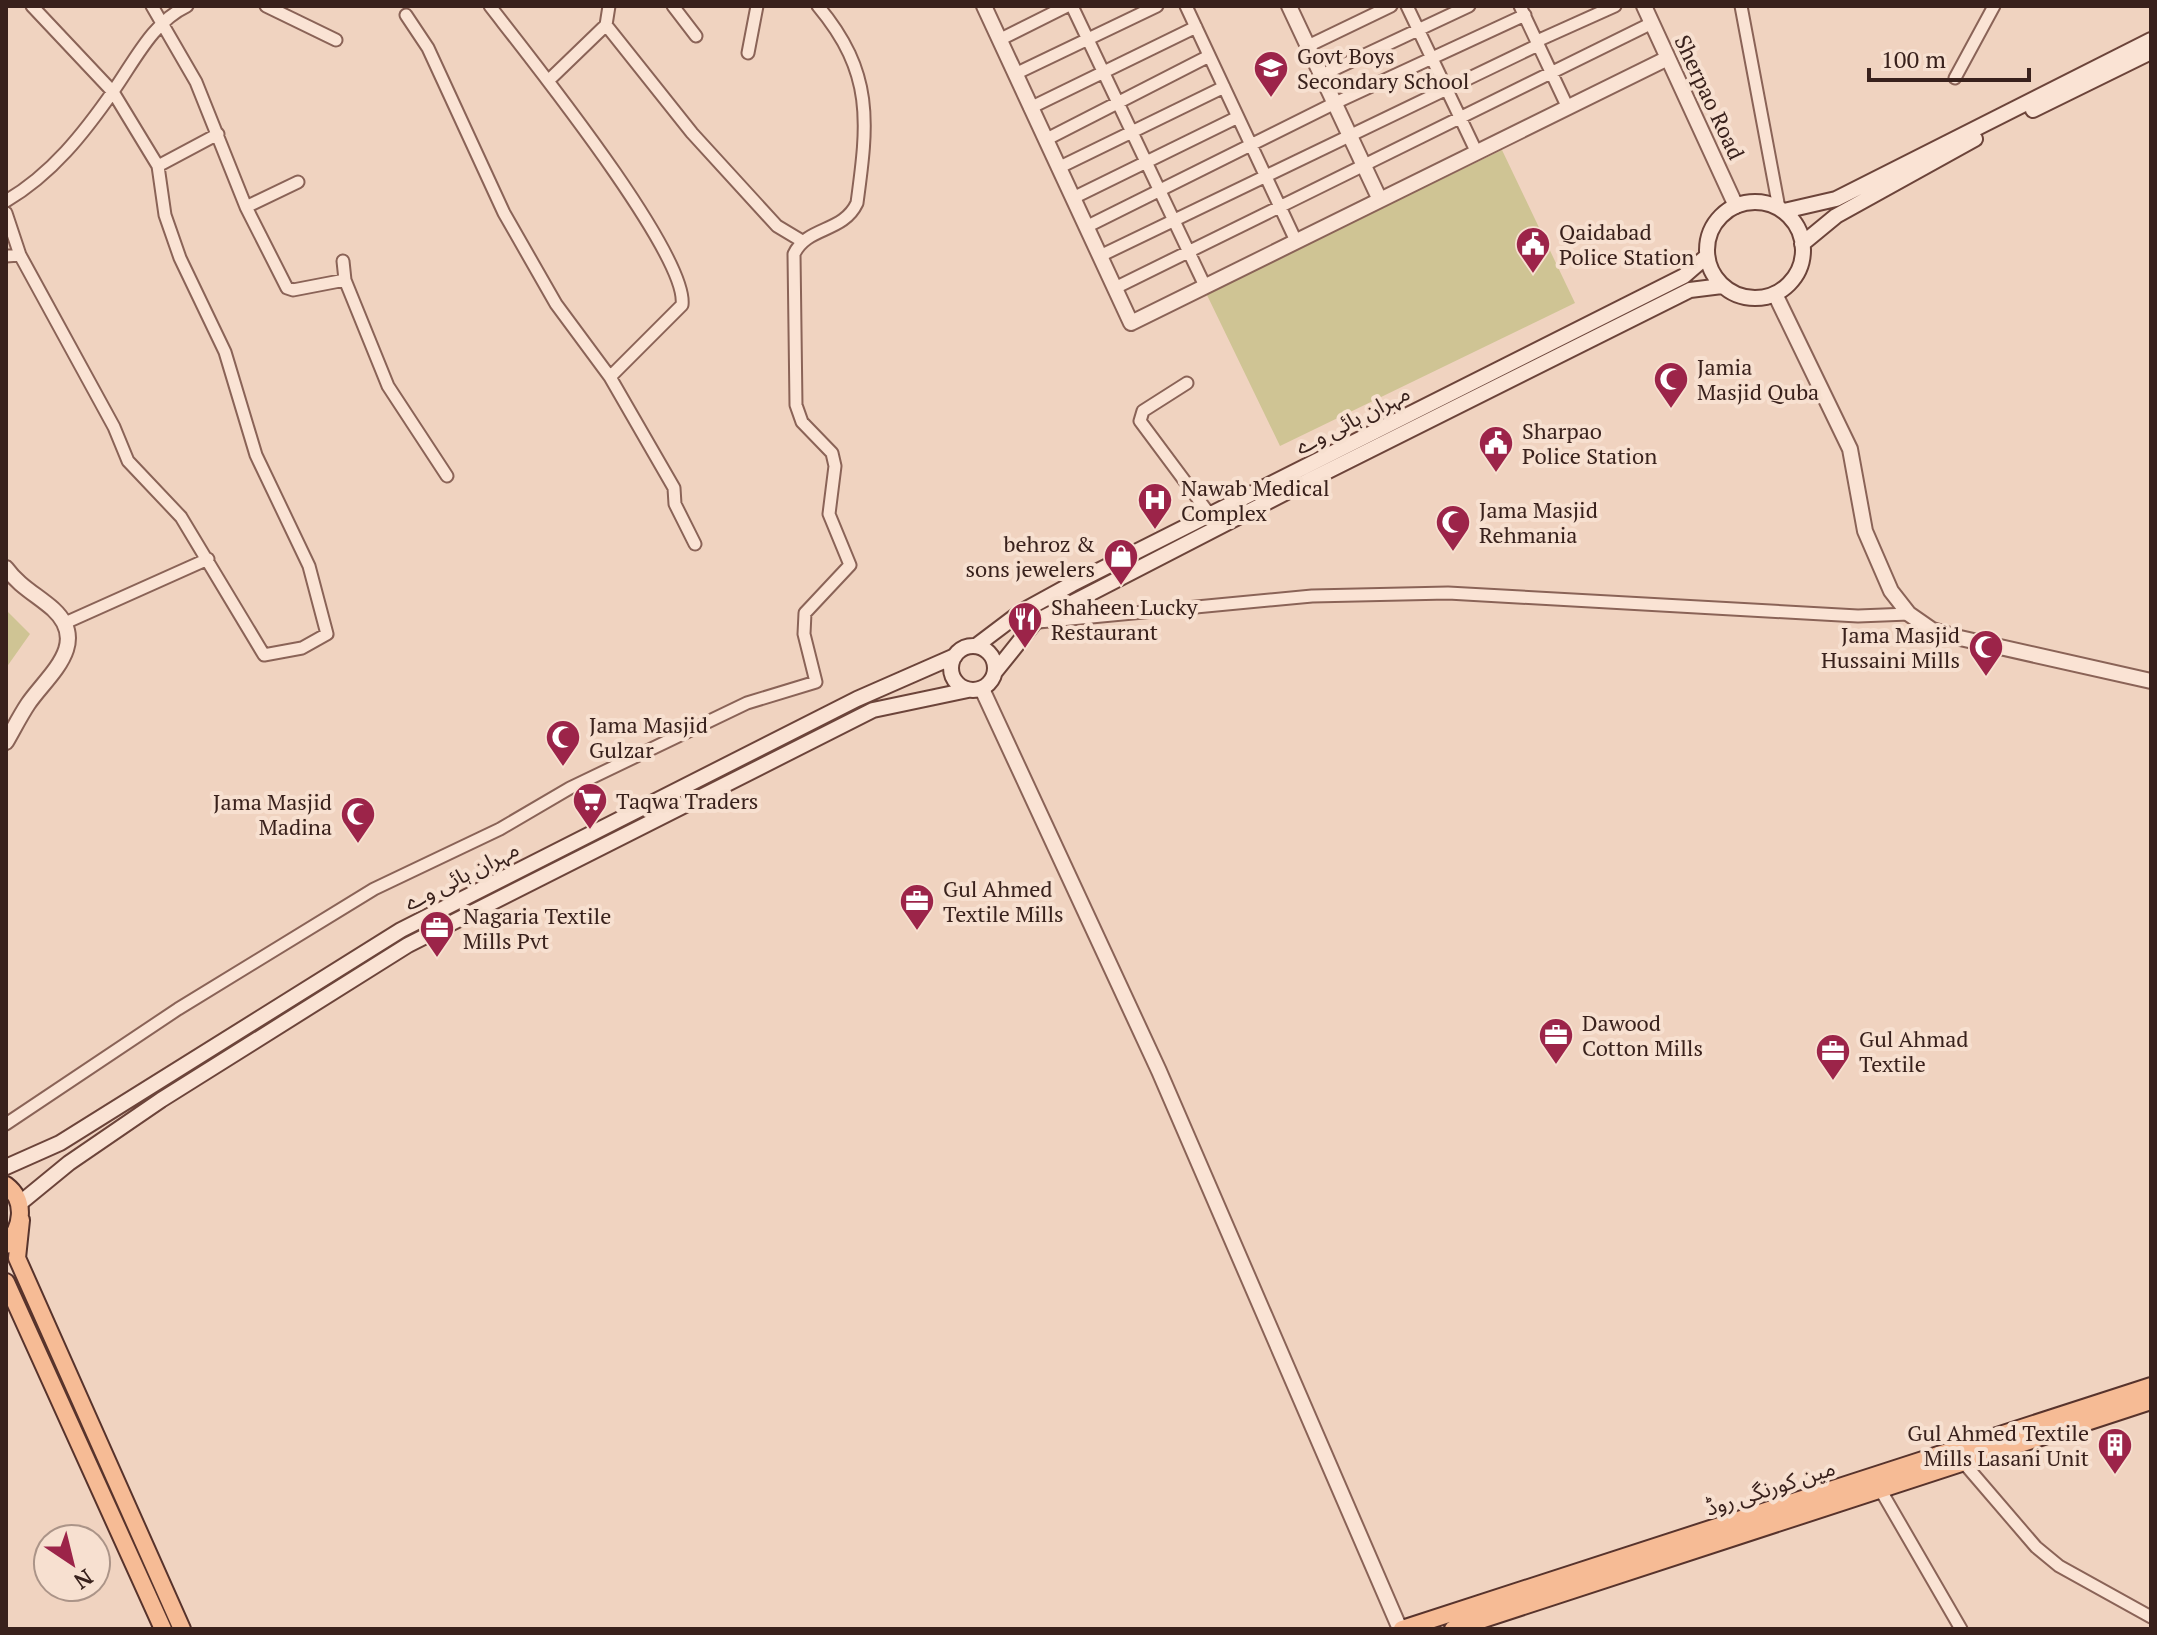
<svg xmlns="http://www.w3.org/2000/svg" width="2157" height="1635" font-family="'PT Serif','Noto Sans Arabic',serif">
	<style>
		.green { fill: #cfc494 }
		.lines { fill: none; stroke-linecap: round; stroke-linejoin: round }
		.minor-casing { stroke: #8a6357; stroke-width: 15 }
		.tertiary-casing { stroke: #8a6357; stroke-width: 18 }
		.secondary-casing { stroke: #6c443a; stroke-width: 18 }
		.primary-casing { stroke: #57332c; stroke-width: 20 }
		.minor { stroke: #fae3d4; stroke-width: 11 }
		.tertiary { stroke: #fae3d4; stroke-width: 14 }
		.secondary { stroke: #fae3d4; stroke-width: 14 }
		.primary { stroke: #f6bb95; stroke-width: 16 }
		.labels { text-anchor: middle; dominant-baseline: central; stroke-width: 8; stroke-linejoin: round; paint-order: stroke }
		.poi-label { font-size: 22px; fill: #39211c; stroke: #f7e0d0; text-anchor: start }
		.street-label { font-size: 22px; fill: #39211c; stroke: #f7e0d0 }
	</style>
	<rect width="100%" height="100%" fill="#f0d3c0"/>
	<path class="green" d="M1502 150 1575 303 1280 446 1206 293Z
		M6 610 30 634 6 668Z"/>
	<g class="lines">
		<g class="minor-casing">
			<path id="minor" d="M152 6 196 82 246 207 287 288 293 290 345 280
				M266 6 336 40
				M490 6C527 54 689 255 682 305L610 377
				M673 6 696 36
				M1072 6 1205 286
				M1186 6 1296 241
				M1407 6 1477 153
				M1520 6 1568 108
				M1741 6 1779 208
				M406 15 428 48 504 213 556 304 610 377 674 488 675 504 695 544
				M606 25 692 133 777 226 802 241
				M999 40 1067 6
				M1537 41 1615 6
				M1308 46 1391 6
				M748 53 757 6
				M1015 74 1157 6
				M1322 75 1469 6
				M1955 78 1994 6
				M548 81 606 25 609 6
				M1030 108 1196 27
				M1045 140 1209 56
				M158 166 218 134
				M1058 168 1224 87
				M1073 198 1238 117
				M6 201C52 174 84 133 114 90 135 60 153 22 187 6
				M246 207 298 182
				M6 213 20 255 114 427 128 461 181 517 264 655 302 648 327 634 309 566 256 455 225 352 180 258 165 215 158 166 113 92 32 6
				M1086 227 1335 103 1525 15
				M6 256 20 255
				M1100 256 1538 45
				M343 261 345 280 388 386 447 476
				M1115 288 1652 23
				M1187 383 1143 411 1140 421 1210 515
				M1039 622 1312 596 1448 593 1858 616 1909 614
				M65 623 208 559
				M6 1124 178 1009 374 889 500 829 570 788 747 703 816 682 804 634 805 613 850 565 829 514 835 466 832 453 802 422 796 405 794 254C807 226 843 233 857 203 868 122 874 73 818 6
				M1963 1462 2036 1547 2059 1566 2151 1617
				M1880 1489 1961 1629"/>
		</g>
		<g class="tertiary-casing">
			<path id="tertiary" d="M984 6 1131 323 1668 58
				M1289 6 1380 200
				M1644 6 1736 206
				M1775 294 1850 449 1865 531 1891 591 1909 614 1932 630 1960 638 2151 681
				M6 568C19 586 37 595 53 609 91 644 47 676 28 704 20 716 13 730 6 742
				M982 689 1159 1071 1400 1629"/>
		</g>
		<g class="secondary-casing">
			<path id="secondary" d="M2033 110 2151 52
				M1707 250a48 48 0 1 1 96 0a48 48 0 1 1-96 0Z
				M1784 211 1836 199 2151 40
				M1802 244 1836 216 1975 139
				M976 646 1021 612 1072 584 1684 276 1707 256
				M951 668a22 22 0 1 1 44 0a22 22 0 1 1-44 0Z
				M995 672 1035 622 1310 480 1690 290 1722 286
				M6 1167 60 1143 401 930 857 699 955 656
				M19 1204 69 1163 161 1100 408 945 873 710 968 690"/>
		</g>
		<g class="primary-casing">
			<path id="primary" d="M6 1185C27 1201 22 1228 6 1245
				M21 1220 17 1258 182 1629
				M6 1282 163 1629
				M1402 1629 2151 1386
				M1453 1629 2151 1401"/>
		</g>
		<use href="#minor" class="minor"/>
		<use href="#tertiary" class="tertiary"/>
		<use href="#secondary" class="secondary"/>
		<use href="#primary" class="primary"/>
	</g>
	<defs>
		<g id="school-pin" transform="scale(1.8)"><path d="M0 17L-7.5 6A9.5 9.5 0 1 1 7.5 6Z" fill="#9c2449" stroke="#f7e0d0"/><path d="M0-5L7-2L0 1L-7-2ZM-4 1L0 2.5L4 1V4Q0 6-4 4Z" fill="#fff"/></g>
		<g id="civic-pin" transform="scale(1.8)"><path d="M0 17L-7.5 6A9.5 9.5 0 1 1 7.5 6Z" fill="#9c2449" stroke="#f7e0d0"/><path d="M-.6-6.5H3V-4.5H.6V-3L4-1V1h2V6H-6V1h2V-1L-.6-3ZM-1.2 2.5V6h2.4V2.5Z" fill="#fff"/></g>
		<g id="mosque-pin" transform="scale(1.8)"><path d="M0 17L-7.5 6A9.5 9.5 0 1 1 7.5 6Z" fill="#9c2449" stroke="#f7e0d0"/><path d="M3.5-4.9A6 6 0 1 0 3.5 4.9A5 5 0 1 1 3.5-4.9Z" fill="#fff"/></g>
		<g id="hospital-pin" transform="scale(1.8)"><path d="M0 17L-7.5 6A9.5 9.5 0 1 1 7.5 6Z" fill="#9c2449" stroke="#f7e0d0"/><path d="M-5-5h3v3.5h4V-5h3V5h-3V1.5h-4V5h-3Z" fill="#fff"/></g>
		<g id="shop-pin" transform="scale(1.8)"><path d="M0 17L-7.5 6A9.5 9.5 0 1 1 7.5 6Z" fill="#9c2449" stroke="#f7e0d0"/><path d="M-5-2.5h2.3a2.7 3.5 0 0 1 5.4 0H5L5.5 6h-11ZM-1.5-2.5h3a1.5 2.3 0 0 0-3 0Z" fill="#fff"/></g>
		<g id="restaurant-pin" transform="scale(1.8)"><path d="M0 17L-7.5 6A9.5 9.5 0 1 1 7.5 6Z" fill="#9c2449" stroke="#f7e0d0"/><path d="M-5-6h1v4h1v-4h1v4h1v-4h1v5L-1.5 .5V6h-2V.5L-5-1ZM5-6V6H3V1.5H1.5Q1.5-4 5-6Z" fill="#fff"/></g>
		<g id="supermarket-pin" transform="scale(1.8)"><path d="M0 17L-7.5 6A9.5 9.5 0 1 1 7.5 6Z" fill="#9c2449" stroke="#f7e0d0"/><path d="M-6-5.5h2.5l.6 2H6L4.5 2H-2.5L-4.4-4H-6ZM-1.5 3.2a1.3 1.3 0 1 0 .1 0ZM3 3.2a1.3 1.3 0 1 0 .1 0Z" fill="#fff"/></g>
		<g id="office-pin" transform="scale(1.8)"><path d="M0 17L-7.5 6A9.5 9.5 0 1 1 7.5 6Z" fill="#9c2449" stroke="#f7e0d0"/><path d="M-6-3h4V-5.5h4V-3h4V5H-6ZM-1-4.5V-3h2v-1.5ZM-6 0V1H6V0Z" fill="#fff"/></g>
		<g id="building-pin" transform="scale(1.8)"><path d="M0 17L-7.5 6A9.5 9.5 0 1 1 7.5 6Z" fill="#9c2449" stroke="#f7e0d0"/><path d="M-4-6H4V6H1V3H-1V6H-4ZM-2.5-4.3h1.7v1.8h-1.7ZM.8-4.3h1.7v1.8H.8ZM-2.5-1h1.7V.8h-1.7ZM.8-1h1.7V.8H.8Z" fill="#fff"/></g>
	</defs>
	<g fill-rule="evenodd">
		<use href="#school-pin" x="1271" y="68"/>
		<use href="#civic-pin" x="1533" y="244"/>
		<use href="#mosque-pin" x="1671" y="379"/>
		<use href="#civic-pin" x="1496" y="443"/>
		<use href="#hospital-pin" x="1155" y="500"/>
		<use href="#mosque-pin" x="1453" y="522"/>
		<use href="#shop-pin" x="1121" y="556"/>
		<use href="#restaurant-pin" x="1025" y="619"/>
		<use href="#mosque-pin" x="1986" y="647"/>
		<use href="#mosque-pin" x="563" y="737"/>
		<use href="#supermarket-pin" x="590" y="800"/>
		<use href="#mosque-pin" x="358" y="814"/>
		<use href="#office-pin" x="917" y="901"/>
		<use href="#office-pin" x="437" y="928"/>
		<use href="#office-pin" x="1556" y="1035"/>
		<use href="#office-pin" x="1833" y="1051"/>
		<use href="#building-pin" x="2115" y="1445"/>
	</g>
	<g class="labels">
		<g class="poi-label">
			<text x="1297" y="55">Govt Boys<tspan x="1297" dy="25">Secondary School</tspan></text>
			<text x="1559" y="231">Qaidabad<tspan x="1559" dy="25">Police Station</tspan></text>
			<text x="1697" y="366">Jamia<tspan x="1697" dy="25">Masjid Quba</tspan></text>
			<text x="1522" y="430">Sharpao<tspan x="1522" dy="25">Police Station</tspan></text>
			<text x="1181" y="487">Nawab Medical<tspan x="1181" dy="25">Complex</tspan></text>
			<text x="1479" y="509">Jama Masjid<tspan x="1479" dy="25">Rehmania</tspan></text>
			<text x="1095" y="543" text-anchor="end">behroz &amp;<tspan x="1095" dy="25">sons jewelers</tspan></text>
			<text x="1051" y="606">Shaheen Lucky<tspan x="1051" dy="25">Restaurant</tspan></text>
			<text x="1960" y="634" text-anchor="end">Jama Masjid<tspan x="1960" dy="25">Hussaini Mills</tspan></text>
			<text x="589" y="724">Jama Masjid<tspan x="589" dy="25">Gulzar</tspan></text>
			<text x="616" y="800">Taqwa Traders</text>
			<text x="332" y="801" text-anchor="end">Jama Masjid<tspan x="332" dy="25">Madina</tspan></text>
			<text x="943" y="888">Gul Ahmed<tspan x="943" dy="25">Textile Mills</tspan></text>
			<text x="463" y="915">Nagaria Textile<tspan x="463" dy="25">Mills Pvt</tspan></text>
			<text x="1582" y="1022">Dawood<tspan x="1582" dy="25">Cotton Mills</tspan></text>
			<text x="1859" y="1038">Gul Ahmad<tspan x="1859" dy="25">Textile</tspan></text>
			<text x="2089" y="1432" text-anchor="end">Gul Ahmed Textile<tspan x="2089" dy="25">Mills Lasani Unit</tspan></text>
		</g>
		<g class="street-label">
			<text transform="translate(1710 97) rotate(65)">Sherpao Road</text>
			<text transform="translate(1352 419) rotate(-27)">مہران ہائی وے</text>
			<text transform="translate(461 875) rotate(-27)">مہران ہائی وے</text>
			<text transform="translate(1770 1487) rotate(-18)">مین کورنگی روڈ</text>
		</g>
	</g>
	<rect width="2157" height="1635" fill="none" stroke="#39211c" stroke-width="16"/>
	<g transform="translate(72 1563) rotate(145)"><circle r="38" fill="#f7e0d0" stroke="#ab9488" stroke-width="2"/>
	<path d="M0-6L14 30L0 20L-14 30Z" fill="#9c2449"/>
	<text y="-12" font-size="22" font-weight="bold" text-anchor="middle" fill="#39211c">N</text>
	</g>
	<path d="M1869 68v12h160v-12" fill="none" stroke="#39211c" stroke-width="4"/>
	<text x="1881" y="68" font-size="24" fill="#39211c" stroke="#f7e0d0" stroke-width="6" paint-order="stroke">100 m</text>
</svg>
